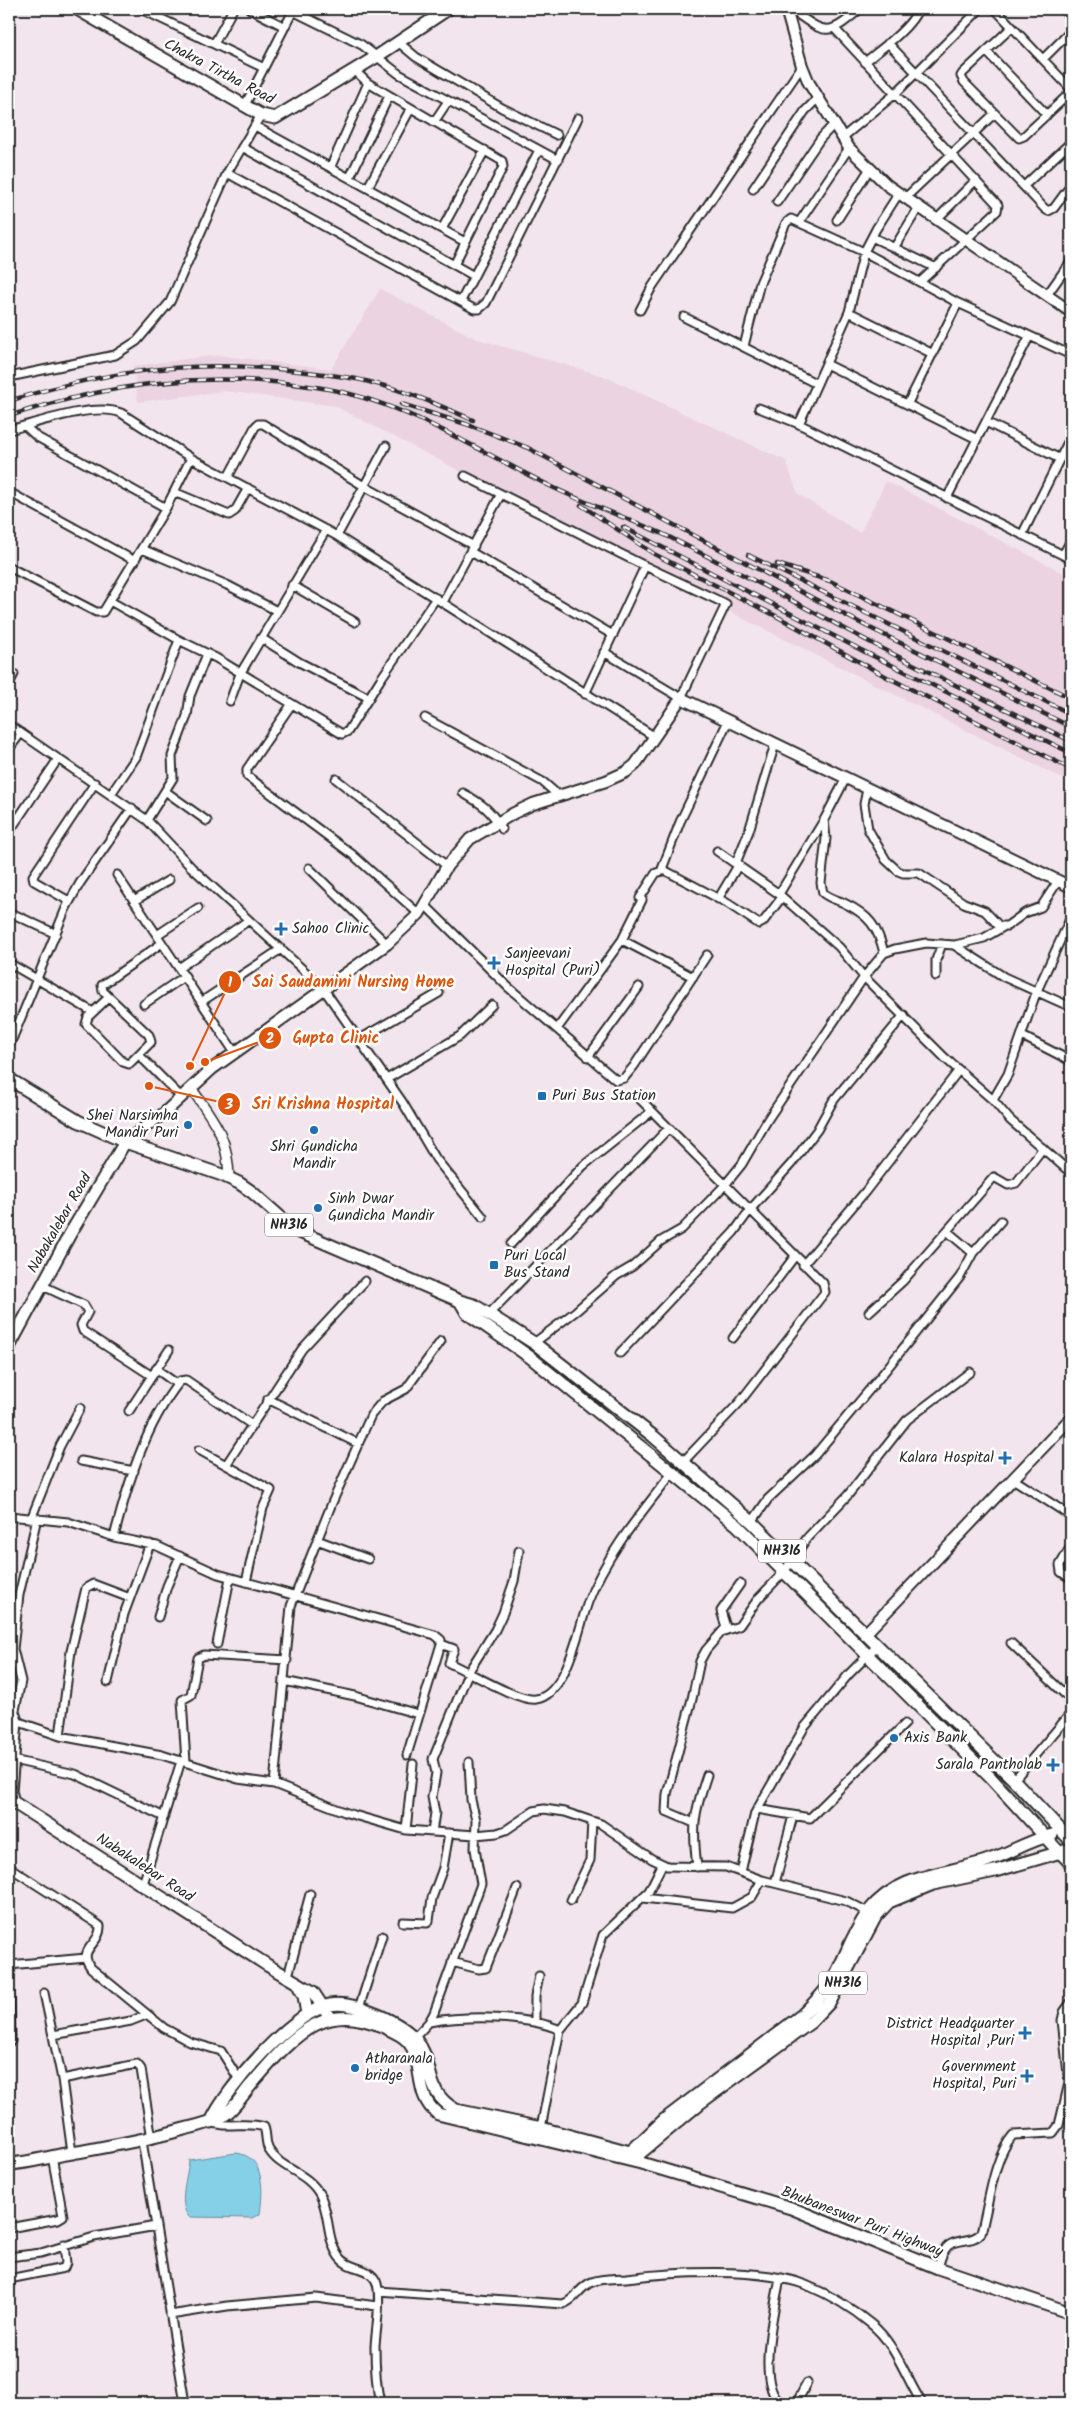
<svg xmlns="http://www.w3.org/2000/svg" width="1080" height="2412" font-family="Kalam,sans-serif">
	<style>
		.built { fill: #ebd3e2 }
		.water { fill: #86d0e7; stroke: #628e9c }
		.lines { fill: none; stroke-linecap: round; stroke-linejoin: round }
		.minor-casing { stroke: #2b2b2b; stroke-width: 11 }
		.tertiary-casing { stroke: #2b2b2b; stroke-width: 12 }
		.secondary-casing { stroke: #2b2b2b; stroke-width: 14 }
		.primary-casing { stroke: #2b2b2b; stroke-width: 15 }
		.trunk-casing { stroke: #2b2b2b; stroke-width: 15 }
		.minor { stroke: #fff; stroke-width: 7 }
		.tertiary { stroke: #fff; stroke-width: 9 }
		.secondary { stroke: #fff; stroke-width: 10 }
		.primary { stroke: #fff; stroke-width: 11 }
		.trunk { stroke: #fff; stroke-width: 11 }
		.rail-casing { stroke: #2b2b2b; stroke-width: 4.5 }
		.rail { stroke: #fff; stroke-width: 2.5; stroke-dasharray: 8; stroke-linecap: butt }
		.poi-dot { fill: #1f6fb2; stroke: #fff; stroke-width: 2 }
		.labels { text-anchor: middle; dominant-baseline: central; stroke-width: 5; stroke-linejoin: round; paint-order: stroke }
		.shield { fill: #fff; stroke: #6b6b6b; stroke-width: 1 }
		.shield-label { font-size: 14px; font-weight: bold; fill: #2b2b2b }
		.street-label { font-size: 15px; fill: #2b2b2b; stroke: #fff }
		.poi-label { font-size: 15px; fill: #2b2b2b; stroke: #fff; text-anchor: start }
		.leader { fill: none; stroke: #df570e; stroke-width: 2 }
		.callout-dot { fill: #df570e; stroke: #fff; stroke-width: 2 }
		.mark-label { font-size: 15px; text-anchor: middle; font-weight: bold; fill: #fff }
		.callout-label { font-size: 16px; text-anchor: middle; font-weight: bold; fill: #df570e; stroke: #fff; stroke-width: 5; stroke-linejoin: round; paint-order: stroke }
	</style>
	<rect width="100%" height="100%" fill="#f3e5ee"/>
	<filter id="ink" filterUnits="userSpaceOnUse"><feTurbulence type="fractalNoise" baseFrequency=".02" numOctaves="2"/><feDisplacementMap in="SourceGraphic" scale="10" xChannelSelector="R" yChannelSelector="G"/><feConvolveMatrix kernelMatrix="1 2 1 2 8 2 1 2 1" color-interpolation-filters="sRGB"/></filter>
	<g filter="url(#ink)">
		<path class="built" d="M380 289 477 339 604 376 786 461 798 494 860 533 886 481 1071 577V783L744 619 335 406 225 391 138 402 133 366 218 355 331 369Z"/>
		<path class="water" d="M236 2153C266 2156 263 2193 260 2214L252 2218 189 2217C177 2204 188 2175 189 2160Z"/>
		<g class="lines">
			<g class="minor-casing">
				<path id="minor" d="M141 9 264 68
					M250 9 285 27
					M790 9C825 33 826 39 860 9
					M995 9 1071 89
					M1063 9 1071 18
					M293 11 362 45 399 74 558 160
					M1012 27 963 73 961 76 964 82 1019 138 1024 136 1071 92
					M835 29 998 205 997 211 920 282
					M398 42 416 57 502 108 557 135
					M888 43 1045 209 1048 211 1054 208 1071 185
					M214 44 233 9
					M986 51 1047 115
					M1043 59 1071 31
					M865 62C880 50 912 27 918 9
					M354 70 368 83 502 161 503 167 454 265
					M245 105 294 9
					M434 122 448 101
					M255 126 465 242
					M842 138 895 94 980 9
					M242 147 474 276
					M331 166 368 83
					M227 173 474 309H479L486 303 578 118
					M350 177 389 96
					M1024 186 1071 142
					M368 187 411 108
					M753 189 805 111 818 98
					M905 198 994 114
					M777 202 820 139 834 124
					M937 219 976 180
					M837 220 869 170
					M800 221 849 148
					M442 229 485 150
					M872 237 936 268
					M894 248 919 207
					M1047 295 1071 261
					M461 301 539 150
					M640 310 652 287 802 66
					M849 312 933 354
					M684 317 817 384
					M744 346 760 283 786 223 791 219 864 252 958 303 1071 355
					M826 364 977 439
					M9 377 115 355 137 341 170 302 227 173 261 115
					M908 403 958 303
					M759 408 799 424 1071 559
					M986 422 1060 459
					M799 424 849 312 864 252 876 229 899 193
					M25 426 37 437 166 508
					M9 430C37 423 95 402 121 413L191 458 337 536 655 737
					M465 476 645 566 726 604 681 698 604 652
					M228 477 255 427 258 424H263L364 486 474 546
					M9 492 135 561
					M174 492 229 515 235 511 248 488
					M947 498 1029 337
					M1022 535 1071 436
					M337 536 386 446
					M142 549 227 585 277 611
					M471 552 613 635
					M1063 555 1071 540
					M9 567 96 612H103L166 508 191 458
					M292 585 355 622
					M110 601 179 640 216 658 342 734 348 731 380 680 436 598
					M443 602 501 494
					M261 638 299 662 369 698
					M9 684 14 674
					M585 694 645 566
					M230 701 240 674 326 530
					M291 705 247 769V776L353 855 419 914
					M425 718 543 782 559 796
					M728 721 680 822 662 869 727 903 759 924 763 922 782 897
					M9 725 147 820 191 867 323 988 403 1103 436 1159 483 1217
					M9 749 21 733
					M336 779 447 866
					M867 789 864 804 868 829 886 860 898 871 903 873H919L964 903 985 911 999 926H1007L1025 913 1041 907 1058 881
					M165 791 207 821
					M463 793C482 804 490 809 502 829
					M111 794 136 757 179 640
					M147 820 173 778 172 756 187 716 190 696 207 654
					M824 820 826 838 821 883 823 893C829 898 837 900 844 903 869 915 878 927 884 953
					M9 832 58 759
					M717 851 779 894 839 947 864 977 945 1058 993 1100 1010 1120 1071 1173
					M736 863 749 831 775 744
					M309 868 387 944
					M117 875 235 1053
					M779 894 824 820 846 778
					M640 898 656 873 663 871
					M718 899 739 864
					M69 901 34 881 33 876 95 783
					M134 901 169 880
					M424 904 508 987 616 1080 624 1078 634 1066 707 955
					M9 912 56 934
					M157 935 198 908
					M622 940 642 900
					M955 945 984 938 1003 927
					M9 963 93 1012
					M179 968 249 920
					M936 976V960L942 944
					M109 997 88 1017 86 1024 123 1062 129 1064 151 1042 149 1035 109 997 103 991 102 985 162 943
					M201 1002 281 949
					M144 1004 185 976
					M557 1029 622 940 693 977
					M1022 1036 1071 1061
					M360 1039 439 993
					M9 1047 66 908 80 883 132 808
					M139 1055 181 1097
					M588 1057 639 987
					M387 1079 460 1036 492 1005
					M638 1097 823 1283 825 1292 739 1403 683 1462
					M993 1100 1008 1074 1036 993 1071 917
					M947 1231 973 1253
					M511 1244 583 1166 651 1112
					M803 1265 865 1192 959 1070
					M41 1285 84 1305 88 1312 81 1325 83 1331 152 1376
					M869 1312 903 1281 994 1177 1008 1185 1016 1183 1043 1148
					M489 1314 668 1129
					M733 1338 795 1256
					M534 1343 576 1311 616 1276 633 1266 661 1241 682 1229 725 1185 742 1164 768 1119 864 977 884 953 895 949 926 943 954 945 1004 977 1071 1007
					M620 1353 734 1232 750 1210 792 1163 817 1130 833 1101 904 1015
					M156 1369 177 1384
					M268 1399 357 1443
					M129 1411 169 1350
					M199 1450 271 1490 263 1508 246 1582
					M81 1461 134 1471
					M226 1465 302 1349 365 1281
					M1013 1479 1071 1516
					M9 1516 68 1522 114 1537 157 1546 218 1574 435 1635 441 1640V1644L407 1755
					M31 1519 60 1446 80 1408
					M752 1522 768 1499 815 1455 885 1371 960 1277 973 1253 1001 1221
					M114 1537C128 1483 145 1425 180 1381L186 1380 252 1425
					M317 1540 368 1559
					M1071 1546 1060 1565 1061 1572 1071 1579
					M158 1617 167 1586 180 1556
					M724 1631 739 1626 758 1599 784 1572 807 1538 848 1495 907 1420 970 1372
					M1011 1643 1071 1700
					M217 1644 230 1578
					M441 1644 454 1649 449 1663C468 1671 519 1702 536 1699 567 1695 579 1627 588 1602 606 1554 642 1512 673 1472
					M284 1681 355 1696 418 1714
					M108 1682 124 1614 150 1544
					M14 1715 21 1681 13 1649 19 1595 37 1518
					M16 1721 60 1736 162 1755 238 1779 274 1784 347 1813 406 1830 475 1835 497 1833 506 1830 534 1811 544 1809 565 1812 601 1824 652 1859 667 1866 726 1867 762 1880 846 1901 868 1912
					M60 1736 71 1651 86 1588 93 1584 130 1598
					M13 1760 75 1774 164 1817
					M186 1762 182 1700 191 1695 198 1658 204 1655 287 1660
					M1014 1780 1071 1713
					M274 1784 291 1606 332 1503 371 1415 383 1401 406 1389 441 1341
					M757 1809 810 1818 905 1724
					M694 1823 666 1811 667 1794 692 1699 700 1661 706 1650 726 1627 721 1611 740 1584
					M406 1830 413 1764
					M432 1832 435 1813 432 1797 436 1773 433 1759 469 1671 495 1630 503 1613 514 1581 519 1551
					M9 1867 96 1923 100 1926C101 1945 76 1948 91 1968L164 2028 190 2042 221 2051 238 2078
					M697 1867C692 1826 694 1813 707 1775
					M741 1872 755 1813 804 1728 849 1674 877 1646
					M775 1883 793 1816
					M143 1884 181 1761
					M643 1898 732 1908 752 1897 762 1880
					M571 1900 590 1860 592 1821
					M403 1922 427 1923 429 1921 432 1898 443 1868 449 1833
					M452 1962 479 1969 486 1968 517 1888
					M9 1965 86 1958
					M9 1965 11 2041
					M288 1976 310 1894
					M44 1993 62 2079 72 2153
					M359 2008 382 1936
					M535 2021V1996L539 1976
					M429 2022C464 2016 529 2015 560 2030
					M53 2035 131 2021 146 2015
					M414 2038 429 2022 434 2013 481 1884 475 1849 476 1820 471 1800 469 1762
					M62 2079 137 2064 141 2069 152 2139
					M211 2122C226 2129 247 2121 264 2127 267 2135 265 2143 269 2150 280 2169 308 2172 320 2195 330 2213 326 2239 339 2257 348 2270 369 2266 376 2281 382 2295 376 2330 375 2346 375 2365 376 2385 380 2403
					M541 2128 560 2030 582 2003 603 1935 649 1891 662 1865
					M142 2141 185 2403
					M9 2228 58 2219 63 2216 52 2156
					M9 2257 41 2253 94 2237 156 2226
					M938 2268C940 2261 942 2251 948 2246 957 2238 973 2243 981 2233 989 2204 993 2158 1013 2135L1053 2133 1059 2125 1069 2083 1062 2020 1064 2012 1071 2002
					M780 2278C775 2306 755 2385 781 2403
					M9 2279 64 2268 66 2263 64 2245
					M378 2291 563 2304C576 2300 579 2287 592 2282 602 2278 615 2279 626 2278 675 2272 760 2267 806 2285 828 2294 853 2309 871 2324 896 2344 905 2377 922 2403
					M170 2315 227 2306 316 2298 377 2306
					M170 2403 184 2400
					M793 2403 798 2400 807 2383"/>
			</g>
			<g class="tertiary-casing">
				<path id="tertiary" d="M191 1088C214 1121 228 1136 229 1178"/>
			</g>
			<g class="secondary-casing">
				<path id="secondary" d="M786 9 802 66 809 83 849 148 887 185 1071 312
					M125 1142 163 1114 212 1069 387 944 419 914 447 866 470 839 514 813 533 804 606 781 626 772 635 765 681 698 1071 887
					M865 1634 1071 1418
					M1059 1852 1071 1864"/>
			</g>
			<g class="primary-casing">
				<path id="primary" d="M9 1347 70 1234 125 1142
					M9 1711 14 1715 16 1721 10 1791 13 1802 267 1965 313 1992 330 2018
					M297 1983 304 1996 307 2014"/>
			</g>
			<g class="trunk-casing">
				<path id="trunk" d="M77 9 261 115 275 118 376 57 448 9
					M9 1079 78 1121 125 1142 222 1175 239 1183 252 1192 295 1230 460 1301 474 1305 534 1343 653 1436 752 1522 1014 1780 1071 1841
					M460 1301 467 1313 530 1357 737 1525 990 1777 1059 1852
					M625 2157 664 2120 802 2015C813 2004 826 1992 834 1978 846 1956 854 1930 869 1911 899 1873 947 1875 989 1860 1010 1853 1030 1840 1052 1835
					M632 2160 700 2103 811 2022 830 2002 876 1916 889 1902 933 1884 995 1871 1071 1849
					M641 2163 791 2208 938 2268 1071 2313
					M9 2164C30 2163 51 2156 72 2153 110 2146 147 2140 184 2129 197 2126 211 2123 223 2116 234 2110 243 2094 251 2085 297 2031 328 1994 400 2035 429 2052 410 2094 438 2114L641 2163 636 2156 630 2152 541 2128 456 2110C422 2091 436 2064 416 2040 406 2028 392 2021 378 2015 363 2009 347 2002 330 2005 293 2011 226 2088 211 2122"/>
			</g>
			<use href="#minor" class="minor"/>
			<use href="#tertiary" class="tertiary"/>
			<use href="#secondary" class="secondary"/>
			<use href="#primary" class="primary"/>
			<use href="#trunk" class="trunk"/>
			<g class="rail-casing">
				<path id="rail" d="M9 401C106 370 196 359 298 371 323 374 349 376 373 383 407 391 441 406 473 420
					M401 404 466 424 526 447 866 626 1071 727
					M9 416C112 383 208 370 316 387 400 399 473 448 548 485 586 504 626 517 665 535 732 568 798 604 864 639 932 675 1002 707 1071 741
					M581 505 654 554 778 617 887 677 1071 769
					M623 527 865 652 1071 753
					M748 555 1071 714
					M777 564 830 581 1071 698"/>
			</g>
			<use href="#rail" class="rail"/>
		</g>
	</g>
	<g class="poi-dot">
		<path d="M278.5 921.5h5v5h5v5h-5v5h-5v-5h-5v-5h5z"/>
		<path d="M491.5 955.5h5v5h5v5h-5v5h-5v-5h-5v-5h5z"/>
		<rect x="537" y="1091" width="10" height="10" rx="2.5"/>
		<circle cx="188" cy="1125" r="5"/>
		<circle cx="314" cy="1130" r="5"/>
		<circle cx="318" cy="1208" r="5"/>
		<rect x="489" y="1260" width="10" height="10" rx="2.5"/>
		<path d="M1002.5 1450.5h5v5h5v5h-5v5h-5v-5h-5v-5h5z"/>
		<circle cx="894" cy="1738" r="5"/>
		<path d="M1050.5 1757.5h5v5h5v5h-5v5h-5v-5h-5v-5h5z"/>
		<path d="M1022.5 2025.5h5v5h5v5h-5v5h-5v-5h-5v-5h5z"/>
		<circle cx="355" cy="2068" r="5"/>
		<path d="M1024.5 2068.5h5v5h5v5h-5v5h-5v-5h-5v-5h5z"/>
	</g>
	<g class="labels">
		<g class="shield">
			<rect x="265" y="1213.5" width="48" height="23" rx="4"/>
			<rect x="758" y="1539.5" width="48" height="23" rx="4"/>
			<rect x="819" y="1971.5" width="48" height="23" rx="4"/>
		</g>
		<g class="shield-label">
			<text x="289" y="1225">NH316</text>
			<text x="782" y="1551">NH316</text>
			<text x="843" y="1983">NH316</text>
		</g>
		<g class="street-label">
			<text transform="translate(219 72) rotate(28)">Chakra Tirtha Road</text>
			<text transform="translate(60 1223) rotate(-60)">Nabakalebar Road</text>
			<text transform="translate(145 1868) rotate(33)">Nabakalebar Road</text>
			<text transform="translate(862 2222) rotate(21)">Bhubaneswar Puri Highway</text>
		</g>
		<g class="poi-label">
			<text x="292" y="929">Sahoo Clinic</text>
			<text x="505" y="954">Sanjeevani<tspan x="505" dy="17">Hospital (Puri)</tspan></text>
			<text x="552" y="1096">Puri Bus Station</text>
			<text x="178" y="1116" text-anchor="end">Shei Narsimha<tspan x="178" dy="17">Mandir Puri</tspan></text>
			<text x="314" y="1147" text-anchor="middle">Shri Gundicha<tspan x="314" dy="17">Mandir</tspan></text>
			<text x="328" y="1199">Sinh Dwar<tspan x="328" dy="17">Gundicha Mandir</tspan></text>
			<text x="504" y="1256">Puri Local<tspan x="504" dy="17">Bus Stand</tspan></text>
			<text x="994" y="1458" text-anchor="end">Kalara Hospital</text>
			<text x="904" y="1738">Axis Bank</text>
			<text x="1042" y="1765" text-anchor="end">Sarala Pantholab</text>
			<text x="1014" y="2024" text-anchor="end">District Headquarter<tspan x="1014" dy="17">Hospital ,Puri</tspan></text>
			<text x="365" y="2059">Atharanala<tspan x="365" dy="17">bridge</tspan></text>
			<text x="1016" y="2067" text-anchor="end">Government<tspan x="1016" dy="17">Hospital, Puri</tspan></text>
		</g>
	</g>
	<path class="leader" d="M190 1066L230 982M205 1062L270 1038M149 1086L229 1104"/>
	<g class="callout-dot">
		<circle cx="190" cy="1066" r="5"/>
		<circle cx="205" cy="1062" r="5"/>
		<circle cx="149" cy="1086" r="5"/>
		<circle cx="230" cy="982" r="12"/>
		<circle cx="270" cy="1038" r="12"/>
		<circle cx="229" cy="1104" r="12"/>
	</g>
	<g class="mark-label">
		<text x="230" y="987">1</text>
		<text x="270" y="1043">2</text>
		<text x="229" y="1109">3</text>
	</g>
	<g class="callout-label">
		<text x="353" y="987">Sai Saudamini Nursing Home</text>
		<text x="336" y="1043">Gupta Clinic</text>
		<text x="323" y="1109">Sri Krishna Hospital</text>
	</g>
	<rect width="1080" height="2412" fill="none" stroke="#fff" stroke-width="30"/>
	<rect x="15" y="15" width="1050" height="2382" fill="none" stroke="#2b2b2b" stroke-width="2" filter="url(#ink)"/>
</svg>
